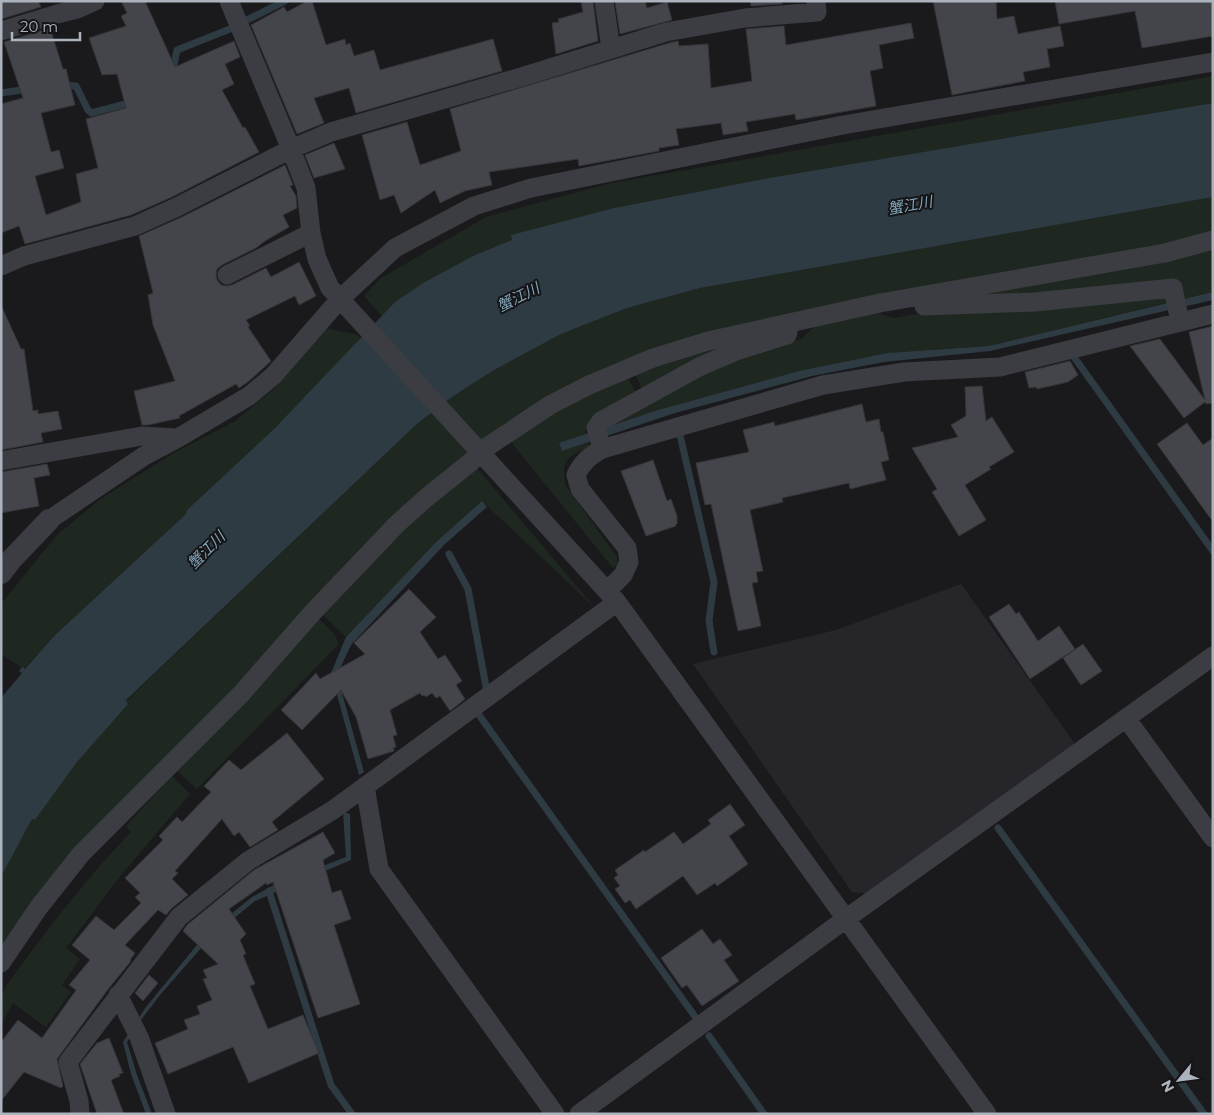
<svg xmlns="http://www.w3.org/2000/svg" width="1214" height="1115" font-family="Montserrat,'Noto Sans JP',sans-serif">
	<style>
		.built { fill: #26262a }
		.green { fill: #1f2820 }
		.water { fill: #2f3b42 }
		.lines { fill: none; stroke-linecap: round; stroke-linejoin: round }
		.stream { stroke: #2f3b42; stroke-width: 7 }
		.building { fill: #44454a; stroke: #343439 }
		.minor { stroke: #3b3d42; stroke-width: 19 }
		.tertiary { stroke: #3b3d42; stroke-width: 22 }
		.labels { text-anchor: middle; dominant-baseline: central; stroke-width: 4; stroke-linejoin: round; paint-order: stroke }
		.water-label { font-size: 15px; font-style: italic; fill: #82a5b9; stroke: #151518 }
	</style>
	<rect width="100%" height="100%" fill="#1a1a1d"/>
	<path class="built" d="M961 584 1075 744 870 894 852 892 693 664 836 630Z"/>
	<path class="green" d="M1213 76V103L775 177 614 208 512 235 513 240 475 255 395 302 382 316 364 296 381 278 486 217 607 184Z
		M1213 197V233L1162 247 698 338 488 438 1 948V877L32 819 35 820 77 762 128 703 126 701 418 423 452 397 494 370 561 334 627 308 700 288Z
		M1213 248V292L1183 299 1177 280 1034 297 957 296Z
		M1167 295 1169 302 989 346 887 353 799 371 658 410 607 427 698 374 740 357 801 339 814 327 877 313 894 318 944 309Z
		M326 328 358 335 361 339 275 428 187 510 186 514 54 636 24 669 1 654V604L57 535 102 498 172 454 234 422 276 387Z
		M757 336 643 391 634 372Z
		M627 376 637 395 596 417 585 431 586 434 559 444 562 451 589 442 590 447C568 455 560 461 566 486L617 557 618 564 613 568 511 442 538 422 578 398Z
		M477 468 595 608 482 501 437 541 346 637 321 613C371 562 420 510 477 468Z
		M317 617 334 634 339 644 197 789 177 771Z
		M172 776 190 794 121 875 66 948 80 959 62 985 71 992 46 1027 13 1003 1 1025V996L6 986C46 931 84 881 131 832L126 826Z"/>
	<path class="water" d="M1213 103V197L700 288 627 308 561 334 494 370 452 397 418 423 126 700 128 704 77 762 35 820 32 819 1 877V698L22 673 19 671 22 667 25 669 54 636 186 514 187 510 275 428 395 302 425 282 475 255 512 240 511 235 614 208 775 177Z
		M1213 292V300L990 351 884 362 812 376 675 413 562 451 559 443 658 410 799 371 887 353 989 346Z
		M482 501 487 507 444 545 351 645 337 675 364 772 359 775 331 673 346 637 437 541Z
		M343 812 350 814 351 860 255 901 210 938 160 995 141 1020 127 1042 137 1075 152 1114H146L131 1074 123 1042 146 1007 205 935 252 897 272 886 346 857Z"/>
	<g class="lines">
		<path class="stream" d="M247 20 285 1
			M174 73 173 69 177 50 230 29
			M61 85 76 86 88 110 91 113 133 102
			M1 93 28 89
			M1074 357 1213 551
			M680 435 714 582 709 621 714 652
			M449 554 468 589 486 687
			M479 715 696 1018
			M998 828 1204 1114
			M269 891 331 1085 352 1114
			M709 1036 764 1114"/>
	</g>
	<path class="building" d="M1 1H38L41 7 1 19Z
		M121 1H145L175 67 234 41 240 57 225 64 234 84 222 90 243 128 245 127 259 152 172 197 131 215 25 244 19 226 1 233V104L23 98 4 42 50 28 63 69H66L75 105 41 113 51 152 59 150 64 168 35 176 46 215 81 202 76 174 98 168 86 119 126 108 117 74 102 75 89 38 126 26 121 16 127 13Z
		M307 1H312L326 45 345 39 346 45 350 43 354 56 374 50 380 70 493 39 502 71 356 113 349 88 314 98 324 123 297 134 251 25 284 7 287 12Z
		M581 1H593L598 41 556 54 552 23 559 22 558 19 583 12Z
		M615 1H645L647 8 667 2 672 20 620 34Z
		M750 1H782V4L751 6Z
		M933 1H996L997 19 1014 16 1018 34 1060 26 1064 46 1047 49 1050 67 1023 72 1025 81 952 95Z
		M1055 1H1213V36L1142 48 1135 11 1059 24Z
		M911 23 914 38 879 45 883 68 870 71 876 106 796 120 795 114 746 122 748 131 723 135 721 123 676 129 679 145 659 148V151L579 166 578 159 489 172 492 185 465 191 440 203 435 190 401 213 394 195 380 200 362 135 407 122 420 165 461 151 450 109 669 43 678 41 679 46 708 44 711 88 752 81 746 29 784 26 786 45Z
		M334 143 345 169 314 178 305 155Z
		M285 165 293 185 290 186 296 196 297 208 283 215 289 227 265 241 256 248 222 265 217 269 216 275 217 280 221 285 227 286 232 285 266 268 271 277 299 262 316 296 299 305 295 296 246 320 250 326 248 327 271 361 249 381 239 388 236 384 179 416 180 418 148 425H142L134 391 175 381 153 325 148 295 153 293 139 236 182 217Z
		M1 305 21 349H24L33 411 38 410V414L58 411 62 429 41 433 43 442 1 450Z
		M1213 326V403L1206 404 1205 402 1184 418 1130 346 1160 339 1205 400 1189 332Z
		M1070 361 1078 375 1068 382 1037 389 1036 387 1029 388 1025 372Z
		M982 386 986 421 992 417 1014 452 989 467 991 469 965 485 986 520 959 536 932 492 937 489 912 448 958 437 951 425 966 416 965 387Z
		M862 404 866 422 879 419 881 432H883L889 460 881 462 886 480 850 489 849 483 782 498 783 502 750 510 763 571 756 572 758 582 752 583 761 626 738 631 711 504 705 505 696 463 749 452 743 430 774 422 775 426Z
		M1187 423 1203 445 1213 438V522L1157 444Z
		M653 460 667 501 671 499 677 516V524L675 525 676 526 646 536 621 471Z
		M47 464 50 475 34 478 39 506 1 513V472Z
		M409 589 436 617 420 632 438 659 445 655 462 681 456 685 465 699 450 711 440 696 436 698 432 693 426 697 424 695 422 696 420 693 390 710 397 735 393 736 396 747 393 748 394 751 368 759 356 717 341 690 302 730 281 710 316 673 320 679 365 654 354 643Z
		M1009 604 1016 614 1019 612 1038 641 1059 626 1075 649 1030 679 989 617Z
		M1083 644 1102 671 1081 685 1063 658Z
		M287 733 324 779 272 822 278 830 250 847 239 832 234 836 222 819 175 871 178 873 172 879 188 895 172 908 166 915 158 910 125 945 135 953 130 960 131 961 109 988 57 1059 63 1086 61 1088 24 1072 1 1101V1042L18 1020 42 1038 76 990 69 985 90 960 72 945 96 916 114 930 141 903 135 897 140 893 125 878 163 840 159 836 177 817 182 822 211 792 204 786 229 760 241 770Z
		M730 804 745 825 729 836 748 864 717 886 715 883 697 895 683 876 636 909 630 900 625 903 615 889 620 886 614 878 618 875 615 870 644 850 645 852 674 832 683 844 711 824 708 820Z
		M323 832 335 853 323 860 332 893 341 890 351 919 334 925 360 1004 318 1018 273 882 267 885 266 883 229 909 246 934 240 940 246 954 243 955 255 984 250 986 268 1029 303 1015 319 1053 249 1083 233 1047 168 1074 155 1043 188 1029 184 1020 200 1014 197 1006 212 1000 203 979 207 978 203 970 218 964 183 931 187 925 254 870Z
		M702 929 713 944 720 939 732 955 724 960 739 981 702 1006 687 985 682 988 661 958Z
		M149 975 158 983 143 1001 135 993Z
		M109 1038 123 1073 119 1074 120 1076 111 1080 124 1114H97L80 1064 97 1043Z"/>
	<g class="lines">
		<path class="minor" d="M229 1 291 149 306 188 311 233 317 259 330 288 617 602 987 1114
			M604 1 611 49
			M1 31 57 14 77 9 95 1
			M1 266 24 256 135 226 177 207 291 149 331 132 528 75 666 32 745 18 817 12 816 1
			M227 275 311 233
			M924 306 1035 302 1173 288 1180 322
			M602 449 596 428 601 421 699 367 736 351 787 335 788 332
			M1 461 142 436 177 438
			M49 520 144 456 178 438 249 396 273 376 340 299 395 248 474 206 531 188 843 125 1213 62
			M607 591 623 575 629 562 627 548 580 489 576 475C582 462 590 456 602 449L823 385 904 372 1000 367 1213 314
			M1126 718 1213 838
			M365 786 379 869 555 1114
			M1 963 39 907 81 854 241 694 314 611 397 524 426 498 472 461 481 451 550 405 589 385 653 358 708 341 880 303 1165 253 1213 240
			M118 995 139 1037 166 1114
			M80 1114 79 1101 68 1062 179 917 248 861 333 810 617 602
			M579 1114 847 918 1213 656"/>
		<path class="tertiary" d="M1 573 11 560 49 520"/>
	</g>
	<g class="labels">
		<g class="water-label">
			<text transform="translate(910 205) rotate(-10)">蟹江川</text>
			<text transform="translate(518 297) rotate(-27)">蟹江川</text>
			<text transform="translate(206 550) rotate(-45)">蟹江川</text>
		</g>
	</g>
	<rect width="1214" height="1115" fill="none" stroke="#acb3bd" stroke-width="5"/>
	<g transform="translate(1179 1080) rotate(241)" stroke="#151518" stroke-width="4" paint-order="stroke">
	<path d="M0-4L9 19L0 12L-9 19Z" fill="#acb3bd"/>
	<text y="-8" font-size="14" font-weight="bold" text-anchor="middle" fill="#acb3bd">N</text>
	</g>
	<path d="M12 32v8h68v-8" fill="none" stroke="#acb3bd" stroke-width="2.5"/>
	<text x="20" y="32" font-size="15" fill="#acb3bd" stroke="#151518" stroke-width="4" paint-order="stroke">20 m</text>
</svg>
